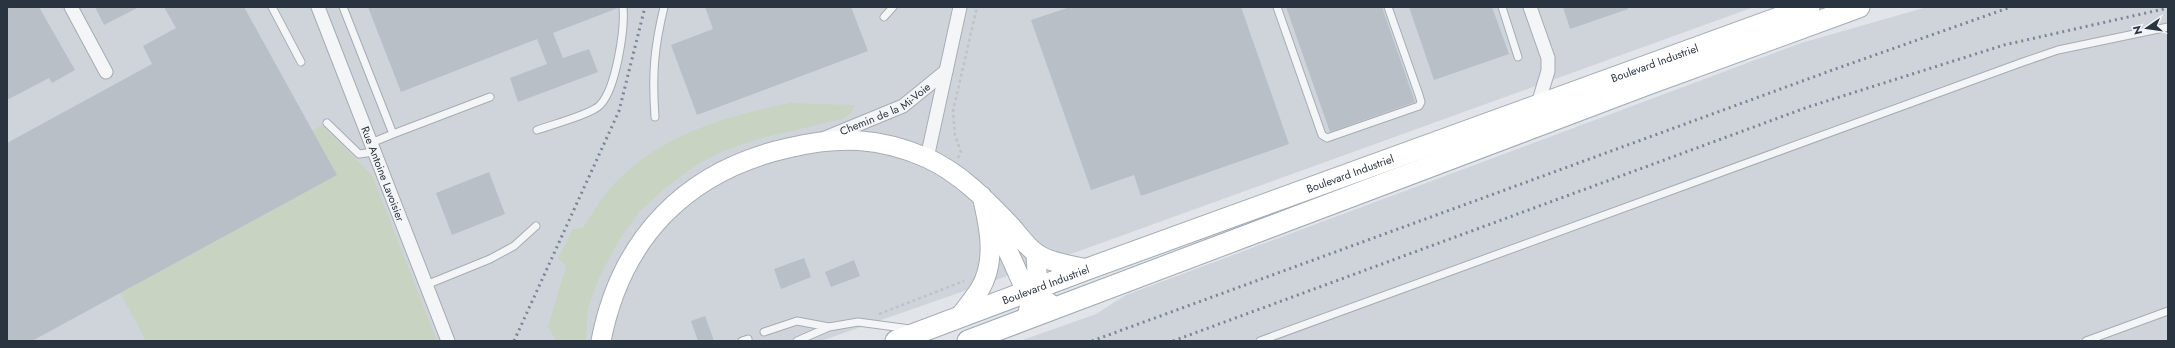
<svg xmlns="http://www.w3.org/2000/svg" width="2175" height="348" font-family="Jost,sans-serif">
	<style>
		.built { fill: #cfd4db }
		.green { fill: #c8d3c2 }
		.building { fill: #b8bfc6 }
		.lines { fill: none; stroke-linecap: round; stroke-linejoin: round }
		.service-casing { stroke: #a6acb3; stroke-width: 9 }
		.minor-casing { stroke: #a6acb3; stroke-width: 15 }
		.secondary-casing { stroke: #a6acb3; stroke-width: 21 }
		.primary-casing { stroke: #a1abb4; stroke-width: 23 }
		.path { stroke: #bfc3c7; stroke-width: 2.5; stroke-dasharray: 3 3; stroke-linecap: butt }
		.service { stroke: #f3f5f7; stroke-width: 7 }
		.minor { stroke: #f3f5f7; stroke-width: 13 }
		.secondary { stroke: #fff; stroke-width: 19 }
		.primary { stroke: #fff; stroke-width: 21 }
		.rail { stroke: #7b8692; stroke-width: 3; stroke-dasharray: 2 4; stroke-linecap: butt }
		.labels { text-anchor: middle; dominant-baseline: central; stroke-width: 3; stroke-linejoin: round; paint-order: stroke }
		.street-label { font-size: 11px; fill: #2a3440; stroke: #f0f4f7 }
	</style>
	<rect width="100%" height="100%" fill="#e1e5e9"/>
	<path class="built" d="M7 7H1754L1082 250 821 341H7Z
		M1927 7H2168V341H1020L1096 314 1126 295 1801 43Z"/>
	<path class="green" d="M790 103 855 105 851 113 842 119 758 139 723 151 698 164 665 188 639 212 619 240 599 278 588 308 586 341H556L548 327 566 266 558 258 573 229 583 228C592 214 601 198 613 185 659 135 726 116 790 103Z
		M322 125 372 175 437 341H146L120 293 337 175 312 131Z"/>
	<path class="building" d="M7 7H39L75 70 52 83 49 78 7 100Z
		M95 7H139L104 25Z
		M164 7H244L337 175 32 341H7V143L152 64 143 46 176 28Z
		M368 7H618V8L553 33 563 58 589 49 598 72 518 102 510 78 547 64 537 39 401 92Z
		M705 7H851L868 51 697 115 671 45 713 29Z
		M1070 7H1241L1289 144 1141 196 1134 175 1091 190 1031 20Z
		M1286 7H1382L1415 102 1330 132Z
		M1409 7H1492L1509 54 1434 80Z
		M1563 7H1628V9L1570 29Z
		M489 172 505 214 452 235 436 193Z
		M804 258 811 277 781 289 774 269Z
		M854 260 860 276 831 287 825 272Z
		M705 316 714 341H698L691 321Z"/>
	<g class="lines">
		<g class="service-casing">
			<path id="service" d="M272 7 301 62
				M343 7 393 134 371 143
				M1277 7 1322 135 1327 138 1419 106 1421 102 1419 95 1388 7
				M1502 7 1518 57
				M884 17 893 7
				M655 117C652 75 654 48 664 7
				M327 123 359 154 374 152
				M537 130C551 125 592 114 600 105 616 89 625 29 623 7
				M393 134 490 97
				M426 285 490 259 514 246 536 226
				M764 332 797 321 829 327 858 322 910 329
				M742 341 748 339
				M797 341 829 327
				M1260 341 2023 62 2058 50 2168 27
				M2086 341 2168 311"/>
		</g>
		<g class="minor-casing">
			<g id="minor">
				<path d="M71 7 106 72"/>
				<path id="s1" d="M318 7 448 341"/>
				<path d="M1530 7 1548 58V71L1537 107"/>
				<path id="s2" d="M825 138 903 106 946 71"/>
				<path d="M927 158 960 7"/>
			</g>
		</g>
		<g class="secondary-casing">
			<path id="secondary" d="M990 220 1003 240 1021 280 1054 307
				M960 316C967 307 974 298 980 289 997 261 989 225 982 196
				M1027 317 1037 273 1036 253
				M601 341C621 238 686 171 788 148 839 136 879 137 927 158 960 173 985 199 1010 225 1018 234 1026 246 1036 253 1050 263 1070 265 1087 269"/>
		</g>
		<g class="primary-casing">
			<g id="primary">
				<path id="s3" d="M896 341 1090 268 1809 7"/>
				<path d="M968 341 1648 84 1859 7"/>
			</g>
		</g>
		<path class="path" d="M958 158 961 152 955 135 953 111 977 7
			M879 314 964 281"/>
		<use href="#service" class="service"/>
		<use href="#minor" class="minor"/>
		<use href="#secondary" class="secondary"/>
		<use href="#primary" class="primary"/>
		<path class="rail" d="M514 341 619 111 645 7
			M1092 341 1838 68 2011 7
			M1173 341 1808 107 2004 45 2168 8"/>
	</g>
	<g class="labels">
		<g class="street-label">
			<text stroke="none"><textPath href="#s3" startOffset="808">Boulevard Industriel</textPath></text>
			<text stroke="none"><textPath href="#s2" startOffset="67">Chemin de la Mi-Voie</textPath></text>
			<text stroke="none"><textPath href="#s1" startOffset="179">Rue Antoine Lavoisier</textPath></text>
			<text stroke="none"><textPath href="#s3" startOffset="484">Boulevard Industriel</textPath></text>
			<text stroke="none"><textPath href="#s3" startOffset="160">Boulevard Industriel</textPath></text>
		</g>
	</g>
	<rect width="2175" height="348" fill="none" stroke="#2a3440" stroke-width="16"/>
	<g transform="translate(2147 28) rotate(257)" stroke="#f0f4f7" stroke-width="3" paint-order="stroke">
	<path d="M0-3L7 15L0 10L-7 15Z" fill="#2a3440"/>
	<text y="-6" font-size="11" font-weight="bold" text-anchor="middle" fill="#2a3440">N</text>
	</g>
</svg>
